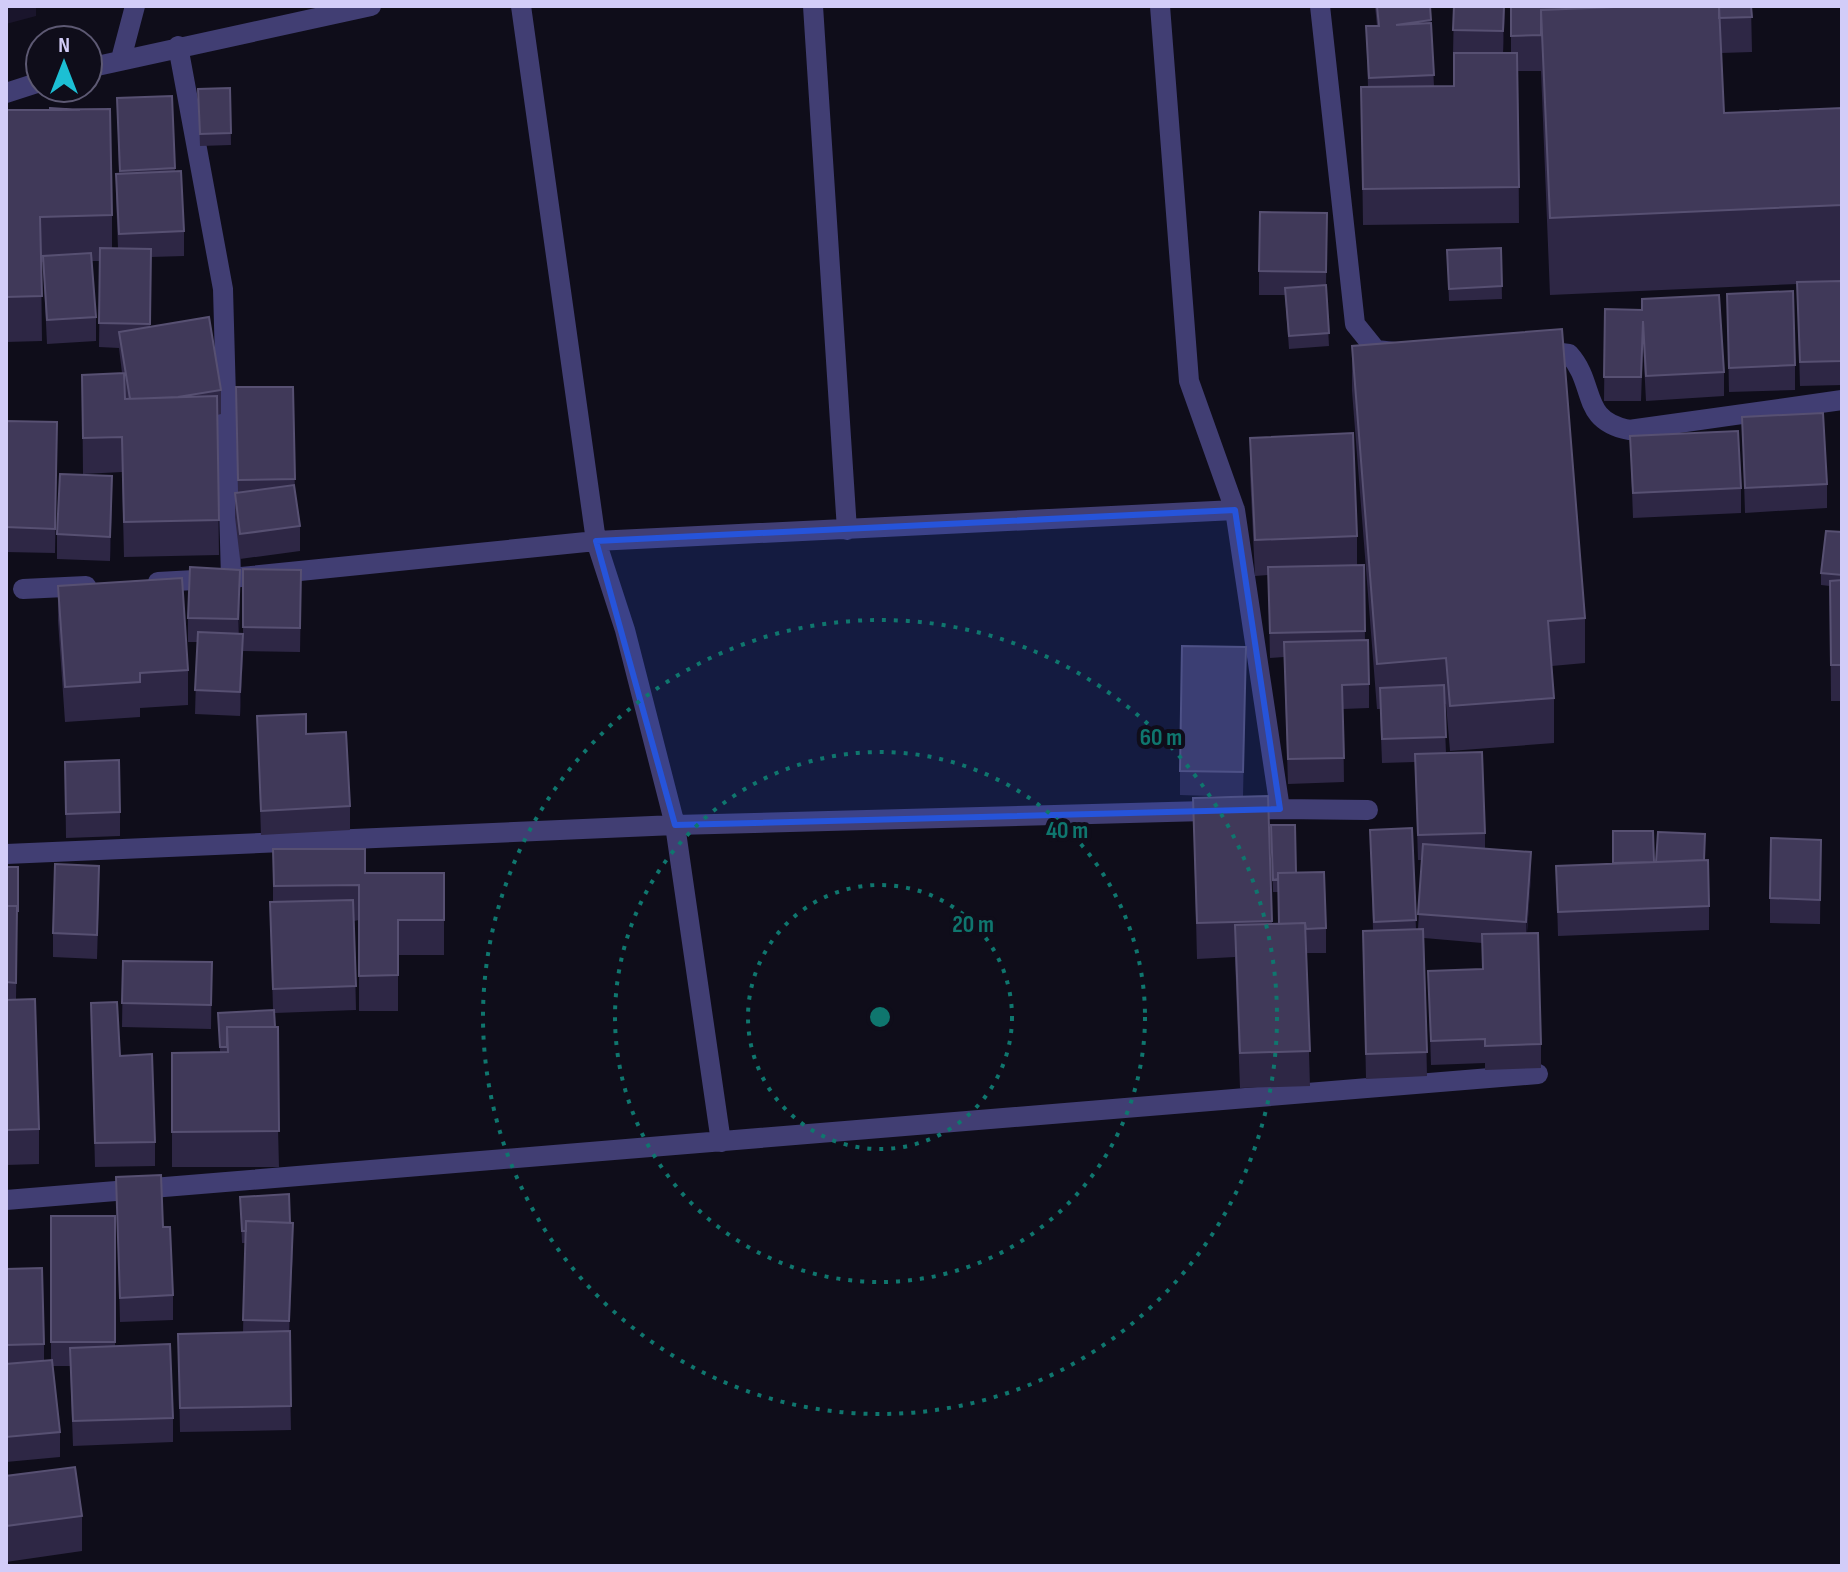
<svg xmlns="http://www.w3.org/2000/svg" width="1848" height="1572" font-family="'Sofia Sans Condensed',sans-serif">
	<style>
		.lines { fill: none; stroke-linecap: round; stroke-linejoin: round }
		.minor { stroke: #413e73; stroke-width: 20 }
		.wall { fill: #2e2745 }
		.shaded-wall { fill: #1a152c }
		.building { fill: #403959; stroke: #575072; stroke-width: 2 }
		.marked { fill: #2654da; fill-opacity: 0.2; stroke: #2654da; stroke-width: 6; stroke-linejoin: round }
		.ring { fill: none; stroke: #0f766e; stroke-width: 4; stroke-dasharray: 4 8 }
		.centre { fill: #0f766e; stroke: #0f0d1a; stroke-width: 4 }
		.ring-label { font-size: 24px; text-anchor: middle; font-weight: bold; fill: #0f766e; stroke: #0f0d1a; stroke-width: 8; stroke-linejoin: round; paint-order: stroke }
	</style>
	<rect width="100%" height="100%" fill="#0f0d1a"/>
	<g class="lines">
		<path class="minor" d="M521 6 596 541 625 630 675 825 721 1142
			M813 6 847 530
			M1320 6 1355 324 1376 350 1395 352
			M178 46 223 289 231 578
			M121 59 135 6
			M88 68 371 6
			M6 93 40 82
			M1538 350 1569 354C1597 385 1579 420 1629 430L1842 400
			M158 582 231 578 596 541 1235 510
			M23 589 86 586
			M1280 809 1368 810
			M6 854 675 825 1280 809 1235 510 1189 381 1160 6
			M6 1200 1538 1074"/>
	</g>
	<path class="wall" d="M1375 6H1430L1434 86H1454V54H1453L1454 6H1505L1503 53H1511V6H1751L1752 52 1721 53 1724 113 1842 108V385L1800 386 1797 284 1550 295 1541 71H1518L1519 223 1363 225 1361 87H1368L1366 26H1377Z
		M230 88 231 145 200 146 198 89Z
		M172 96 175 172 184 231V256L151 257 150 326 221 390V414L217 415 219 555 124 557 122 472 83 474 82 375 122 373 119 348 99 347 100 261H92L96 317V341L47 344 43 262H41L42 341 6 342V110L112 215V248H118L116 198V174H119L117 98Z
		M1327 213 1326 288 1329 346 1289 349 1285 295H1259V271Z
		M1501 248 1502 299 1449 301 1447 250Z
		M1727 294 1795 365V390L1729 392Z
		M1605 309 1724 372V396L1646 401 1643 345 1641 401H1604Z
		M1352 346 1585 618V663L1552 666 1554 698V743L1450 751 1446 704H1444L1446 753 1485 833V848L1531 876 1527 933 1541 1044V1068L1485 1070V1063L1431 1065 1428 971 1482 969V943L1424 938 1427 1076 1366 1079 1363 931 1373 930 1370 830 1412 828 1416 929H1418L1422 860H1418L1415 762 1382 763 1380 709H1377L1352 391Z
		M293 387 295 496 300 526V551L240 559 235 517V493L238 492 236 412Z
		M1742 417 1827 484V508L1745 513Z
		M6 421 57 447 55 553 6 552Z
		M1630 436 1741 488V513L1633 518Z
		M1250 438 1357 536V565H1364L1365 640 1369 684V708L1343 709 1344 782 1288 784 1284 657 1270 658 1268 575 1255 576 1250 474Z
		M112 500 110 561 57 559V534Z
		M1842 532V701H1831L1830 586 1821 585V573Z
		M243 569 301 595 300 652 243 651 240 716 195 714 197 642H188V618L240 594 239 634H243Z
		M58 586 188 670V705L140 708V717L65 722 58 621Z
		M1246 647 1243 797 1268 796 1272 924H1279L1278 892H1273L1271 825 1326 928V953H1306L1310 1086 1240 1088 1235 957 1197 959 1193 798 1240 797 1180 795V771Z
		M257 716 306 734 350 806V830L261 835Z
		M65 762 120 812V836L66 838Z
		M1821 840 1820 924 1770 923V898Z
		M273 849 365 873H444V955H398V1011H359V920L354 921 356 1010 275 1013 279 1167H172V1053L220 1052 218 1013 273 1010 270 902H273Z
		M1705 860 1709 906V930L1558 936 1556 866Z
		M6 867H18L16 999 39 1129V1164L6 1165Z
		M99 890 97 959 53 957V933Z
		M123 961 212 962 211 1029 122 1027Z
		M91 1003 120 1056 155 1142V1166L95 1167Z
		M116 1177 173 1295V1320L120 1322Z
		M240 1197 290 1223 293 1247 289 1331 291 1430 180 1432 178 1334 243 1332 245 1243H242Z
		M51 1216H115V1346L173 1418V1442L73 1446 70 1366H53L60 1432V1457L6 1462V1269L44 1344V1361L51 1360Z
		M6 1476 82 1516V1551L6 1562Z"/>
	<path class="shaded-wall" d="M6 6H36V16L6 24Z
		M1504 6H1505L1503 56V31Z
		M112 476V500L110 561V537Z
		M240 570V594L238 644V619Z
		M243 634V658L240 716V692Z
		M1531 852V876L1526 946V922Z
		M293 1223V1247L289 1345V1321Z"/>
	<path class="building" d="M1377 6H1430L1431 20 1396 25 1431 23 1434 75 1369 78 1366 26H1379Z
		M1454 6H1504L1503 31 1453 30Z
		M1511 6H1640L1541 10V35L1511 36Z
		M1640 6H1719L1724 113 1842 108V205L1550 218 1541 10Z
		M1719 6H1751L1752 17 1719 18Z
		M1454 53H1517L1519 187 1363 189 1361 87 1454 86Z
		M230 88 231 133 200 134 198 89Z
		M172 96 175 168 120 171 117 98Z
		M50 108 80 110H50Z
		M110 109 112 215 40 217 42 296 6 297V110Z
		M181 171 184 231 119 234 116 174Z
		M1260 212 1327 213 1326 272 1259 271Z
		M100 248 151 249 150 324 99 323Z
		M1501 248 1502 286 1449 289 1447 250Z
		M91 253 96 317 47 320 43 256Z
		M1842 281V361L1800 362 1797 282Z
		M1326 285 1329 333 1289 336 1285 288Z
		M1793 291 1795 365 1729 368 1727 294Z
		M1719 295 1724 372 1646 376 1643 321 1641 377H1604L1605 309 1642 310V299Z
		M209 317 221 390 178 397 130 399 119 332Z
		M1562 329 1585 618 1548 621 1554 698 1450 706 1446 658 1377 664 1352 346Z
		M124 373 125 399 217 396 219 520 124 522 122 437 83 438 82 375Z
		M236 387H293L295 479 238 480Z
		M1823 413 1827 484 1745 488 1742 417Z
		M6 421 57 422 55 529 6 527Z
		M1738 431 1741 488 1633 493 1630 436Z
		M1353 433 1357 536 1255 540 1250 438Z
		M60 474 112 476 110 537 57 534Z
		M294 485 300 526 240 534 235 493Z
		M1826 531 1842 532V575L1821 573Z
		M1364 565 1365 631 1270 633 1268 567Z
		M190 567 240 570 238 619 188 618Z
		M243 569 301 570 300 628 243 627Z
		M182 578 188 670 140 673V682L65 687 58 586Z
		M1842 580V665H1831L1830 581Z
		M198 632 243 634 240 692 195 690Z
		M1368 640 1369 684 1342 685 1344 758 1288 759 1284 642Z
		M1182 646 1246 647 1243 772 1180 771Z
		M1444 685 1446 737 1382 739 1380 688Z
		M306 714V734L346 732 350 806 261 811 257 716Z
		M1482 752 1485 833 1418 835 1415 754Z
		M119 760 120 812 66 814 65 762Z
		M1268 796 1272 921 1197 923 1193 798Z
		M1271 825H1295L1296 873H1278V879L1273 880Z
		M1412 828 1416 920 1374 922 1370 830Z
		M1613 831H1653L1654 862 1613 863Z
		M1658 832 1705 834 1704 860 1656 862Z
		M1771 838 1821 840 1820 900 1770 898Z
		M1423 844 1531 852 1526 922 1418 914Z
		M273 849H365V873H444V920H398V975L359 976V885L274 886Z
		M1708 860 1709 906 1558 912 1556 866Z
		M55 864 99 866 97 935 53 933Z
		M6 867H18V912L17 906H6Z
		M1324 872 1326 928 1306 929 1305 923 1279 924 1278 873Z
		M353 900 356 986 273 989 270 902Z
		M6 906H17L16 983 6 982Z
		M1305 923 1310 1051 1240 1053 1235 925Z
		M1423 929 1427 1052 1366 1054 1363 931Z
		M1538 933 1541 1044 1485 1046V1039L1431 1041 1428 971 1483 969 1482 934Z
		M123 961 212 962 211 1005 122 1003Z
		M35 999 39 1129 6 1130V1000Z
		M117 1002 120 1056 152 1054 155 1142 95 1143 91 1003Z
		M274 1010 275 1027H227V1047H220L218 1013Z
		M227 1027H278L279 1131 172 1132V1053L228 1052Z
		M161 1175 163 1227H170L173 1295 120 1298 116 1177Z
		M289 1194 290 1223 246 1221V1231H242L240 1197Z
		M51 1216H115V1342H51Z
		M246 1221 293 1223 289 1321 243 1320Z
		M42 1268 44 1344 6 1345V1269Z
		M290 1331 291 1406 180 1408 178 1334Z
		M170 1344 173 1418 73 1421 70 1348Z
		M52 1360 60 1432 6 1437V1364Z
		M75 1467 82 1516 6 1526V1476Z"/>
	<path class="marked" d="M1235 510 1280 809 675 825 596 541Z"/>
	<g class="ring">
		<circle cx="880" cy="1017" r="132"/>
		<circle cx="880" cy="1017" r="265"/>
		<circle cx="880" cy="1017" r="397"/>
	</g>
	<circle cx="880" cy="1017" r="12" class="centre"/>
	<g class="ring-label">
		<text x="1161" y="745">60 m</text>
		<text x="1067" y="838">40 m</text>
		<text x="973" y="932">20 m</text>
	</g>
	<rect width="1848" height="1572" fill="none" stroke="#d2ccf8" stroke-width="16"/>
	<g transform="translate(64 64)"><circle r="38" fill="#0f0d1a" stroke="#5d5973" stroke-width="2"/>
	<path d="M0-6L14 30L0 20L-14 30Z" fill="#1cbfd4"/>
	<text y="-12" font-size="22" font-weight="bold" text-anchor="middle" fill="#d2ccf8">N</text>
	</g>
</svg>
